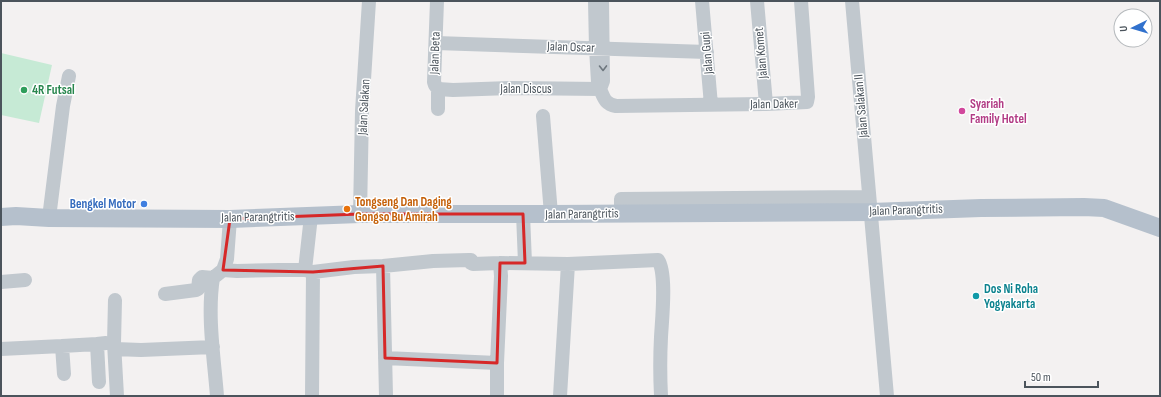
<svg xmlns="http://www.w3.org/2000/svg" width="1161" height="397" font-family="'Sofia Sans Condensed',sans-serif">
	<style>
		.green { fill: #c6ead5 }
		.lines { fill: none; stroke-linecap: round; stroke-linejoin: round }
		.minor { stroke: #c1c8ce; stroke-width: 14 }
		.major { stroke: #b5c0cc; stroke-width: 18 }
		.oneway { stroke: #6e777e }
		.marked { fill: none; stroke: #d62828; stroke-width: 3; stroke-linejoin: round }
		.leisure-dot { fill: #2e9e5b; stroke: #fff; stroke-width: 1.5 }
		.hotel-dot { fill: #d1479c; stroke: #fff; stroke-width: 1.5 }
		.shop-dot { fill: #3f7fe0; stroke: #fff; stroke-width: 1.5 }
		.food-dot { fill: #e8710a; stroke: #fff; stroke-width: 1.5 }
		.culture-dot { fill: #0f9aa8; stroke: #fff; stroke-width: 1.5 }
		.labels { text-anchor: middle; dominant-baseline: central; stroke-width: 3; stroke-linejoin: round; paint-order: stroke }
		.street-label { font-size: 13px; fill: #4b545c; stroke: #fff }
		.leisure-label { font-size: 13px; font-weight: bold; fill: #27864d; stroke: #fff; text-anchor: start }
		.hotel-label { font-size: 13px; font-weight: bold; fill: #b23c85; stroke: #fff; text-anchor: start }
		.food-label { font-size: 13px; font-weight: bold; fill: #c56008; stroke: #fff; text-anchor: start }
		.shop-label { font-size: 13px; font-weight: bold; fill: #366cbe; stroke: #fff; text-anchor: end }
		.culture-label { font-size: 13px; font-weight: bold; fill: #0d838f; stroke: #fff; text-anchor: start }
	</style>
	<rect width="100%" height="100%" fill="#f3f1f1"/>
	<path class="green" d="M1 53 52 65 39 123 1 115Z"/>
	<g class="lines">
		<path class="minor" d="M437 1 434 82 435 85 438 89 453 90 512 88 600 89C604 98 605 104 616 106L766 104 807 102 808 97 801 1
			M595 1 596 48 598 82 600 89 603 81 602 1
			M702 1 711 105
			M757 1 766 104
			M852 1 887 396
			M436 43 707 52
			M438 89V109
			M543 116 551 214
			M621 213V199L869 197
			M360 214 362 111 369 1
			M523 214 525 263
			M49 218 63 106 69 76
			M383 266 386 396
			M223 270 237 271 279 270H305L313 272 354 267 383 266 433 261 469 260H471V263L473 264 500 263 568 264 658 260C667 273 662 319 661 337 660 356 660 376 661 396
			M305 270 311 216
			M1 282 25 280
			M165 294 196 290 198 289 199 280 202 277 213 278
			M115 300 114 343 117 396
			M1 349 62 346
			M115 349 141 350 213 347
			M385 358 497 363
			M64 374 62 346 97 344
			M99 382 97 344 106 343
			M217 396C214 358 207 315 213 278L223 270 227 259 230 219
			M312 396 313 272
			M497 396V363L501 276 500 263
			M560 396 568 264"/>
		<path class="major" d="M1 217 16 216 49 218 230 219 360 214H551L871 212 981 208 1084 207 1104 208 1160 228"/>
	</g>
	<defs><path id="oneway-chevron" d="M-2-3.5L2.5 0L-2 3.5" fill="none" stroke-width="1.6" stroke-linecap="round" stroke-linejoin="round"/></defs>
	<use class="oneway" href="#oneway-chevron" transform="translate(603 68) rotate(89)"/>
	<path class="marked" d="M360 214H523L525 263H500L497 363 385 358 383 266 313 272 223 270 230 219Z"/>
	<circle class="leisure-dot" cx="24" cy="90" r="4"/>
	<circle class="hotel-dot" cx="962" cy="111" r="4"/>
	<circle class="shop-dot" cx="144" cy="204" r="4"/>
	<circle class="food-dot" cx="347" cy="209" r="4"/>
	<circle class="culture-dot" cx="976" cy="296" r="4"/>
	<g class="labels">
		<g class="street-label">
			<text transform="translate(571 47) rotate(2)">Jalan Oscar</text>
			<text transform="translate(435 53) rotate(-88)">Jalan Beta</text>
			<text transform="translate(707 53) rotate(-95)">Jalan Gupi</text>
			<text transform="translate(761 53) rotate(-95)">Jalan Komet</text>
			<text x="526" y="89">Jalan Discus</text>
			<text transform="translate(774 104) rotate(-1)">Jalan Daker</text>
			<text transform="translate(861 106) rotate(-95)">Jalan Salakan II</text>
			<text transform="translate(364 107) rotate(-87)">Jalan Salakan</text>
			<text transform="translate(906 210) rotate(-2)">Jalan Parangtritis</text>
			<text transform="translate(582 214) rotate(-1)">Jalan Parangtritis</text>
			<text transform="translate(258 217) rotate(-1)">Jalan Parangtritis</text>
		</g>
		<g class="leisure-label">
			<text x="32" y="90">4R Futsal</text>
		</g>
		<g class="hotel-label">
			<text x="970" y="104">Syariah<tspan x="970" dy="15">Family Hotel</tspan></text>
		</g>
		<g class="food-label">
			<text x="355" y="202">Tongseng Dan Daging<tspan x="355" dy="15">Gongso Bu Amirah</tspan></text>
		</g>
		<g class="shop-label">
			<text x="136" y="204">Bengkel Motor</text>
		</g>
		<g class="culture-label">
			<text x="984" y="289">Dos Ni Roha<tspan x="984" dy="15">Yogyakarta</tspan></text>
		</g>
	</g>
	<rect width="1161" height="397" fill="none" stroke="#4b545c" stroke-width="4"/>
	<g transform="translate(1133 28) rotate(265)"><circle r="19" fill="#ffffff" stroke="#b7bbbe"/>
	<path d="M0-3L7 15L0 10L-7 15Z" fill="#3171cd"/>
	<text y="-6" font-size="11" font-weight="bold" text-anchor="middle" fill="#4b545c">U</text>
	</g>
	<path d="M1025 381v6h73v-6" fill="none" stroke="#4b545c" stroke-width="2"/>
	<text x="1031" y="381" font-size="12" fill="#4b545c" stroke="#ffffff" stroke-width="3" paint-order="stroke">50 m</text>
</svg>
